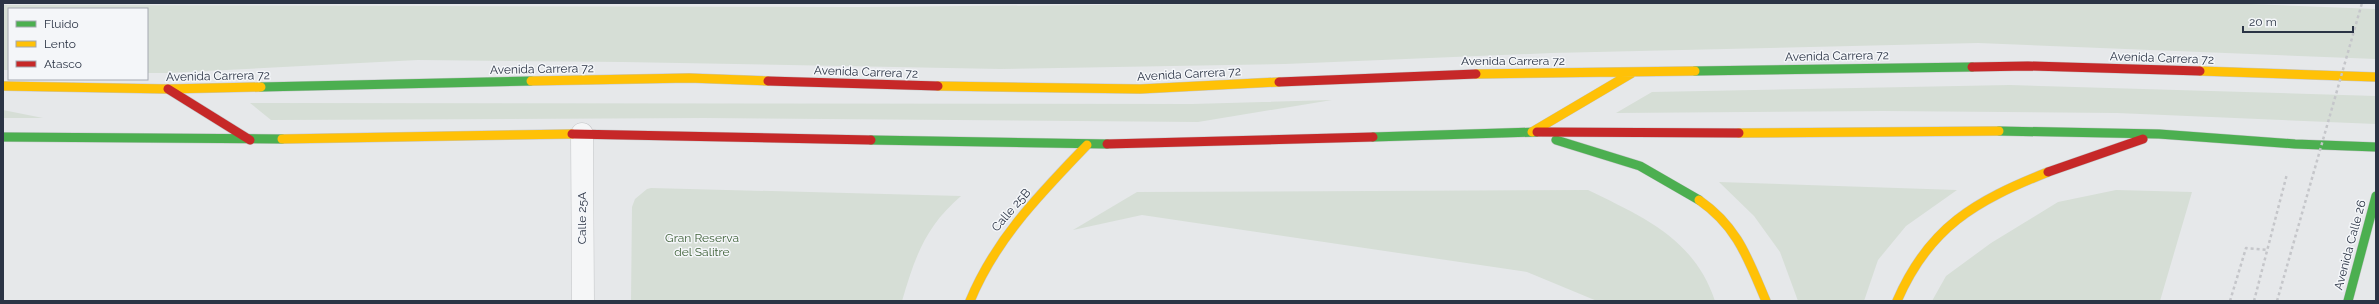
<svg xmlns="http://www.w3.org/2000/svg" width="2379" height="304" font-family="Raleway,sans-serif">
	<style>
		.green { fill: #d6ded6 }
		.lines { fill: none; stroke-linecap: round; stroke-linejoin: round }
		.street-casing { stroke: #c4c6c8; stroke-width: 23 }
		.fast-casing { stroke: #c4c6c8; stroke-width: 10 }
		.slow-casing { stroke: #c4c6c8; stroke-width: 10 }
		.jam-casing { stroke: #c4c6c8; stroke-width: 10 }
		.path { stroke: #c5c6ca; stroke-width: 2.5; stroke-dasharray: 3 3; stroke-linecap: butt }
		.street { stroke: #f5f6f7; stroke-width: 22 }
		.fast { stroke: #4caf50; stroke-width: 9 }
		.slow { stroke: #ffc107; stroke-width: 9 }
		.jam { stroke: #c62828; stroke-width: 9 }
		.path-bridge { stroke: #c5c6ca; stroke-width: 2.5; stroke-dasharray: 3 3; stroke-linecap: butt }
		.labels { text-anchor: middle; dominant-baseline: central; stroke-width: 3; stroke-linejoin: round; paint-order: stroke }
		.street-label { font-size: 12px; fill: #2b3445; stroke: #f4f6f9 }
		.park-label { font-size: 12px; fill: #3f6138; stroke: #f4f6f9 }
	</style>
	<rect width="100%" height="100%" fill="#e6e8ea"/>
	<path class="green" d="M1319 3H2223L2376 9V59L1978 43 1552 53 1285 64 1001 69 623 62 418 60 167 73H147V9H9V70H3V5L859 7Z
		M2010 85 2376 96V124L2117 113 1883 111 1616 113 1652 92Z
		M1332 100 1198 122 704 118 271 120 250 103 1192 104Z
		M3 110 43 118H3Z
		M1719 182 1957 190 1906 226 1878 260 1864 301H1798L1780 252 1754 216Z
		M647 189 651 188 961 196C925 227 915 257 902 301H631L632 207 635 199Z
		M1588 190C1643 217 1694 238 1715 301H1597L1527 272 1142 215 1073 230 1137 192Z
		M2116 190 2192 192 2160 301H1932L1946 276 1991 243 2058 202Z"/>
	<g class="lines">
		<g class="street-casing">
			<path id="street" d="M582 134 583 301"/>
		</g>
		<g class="fast-casing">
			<path id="fast" d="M1695 71 1972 67
				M261 87 531 81
				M1999 131 2159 134 2295 144 2376 147
				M3 137 282 139
				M1373 137 1537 132
				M871 140 1107 144
				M1556 140 1640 166 1699 200
				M2348 301 2376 196"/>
		</g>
		<g class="slow-casing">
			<path id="slow" d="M2200 71 2376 77
				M1476 74 1695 71
				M531 81 689 78 768 81
				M3 86 168 89 261 87
				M938 86 1140 89 1279 82
				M1532 132 1632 73
				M1739 133 1999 131
				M282 139 572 134
				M1699 200C1738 227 1748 259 1766 301
				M970 301C996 238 1041 193 1087 145
				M1897 301C1929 227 1975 201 2048 172"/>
		</g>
		<g class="jam-casing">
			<path id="jam" d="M1972 67 2028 66 2200 71
				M768 81 938 86
				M1279 82 1476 74
				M168 89 250 140
				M1537 132 1739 133
				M572 134 871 140
				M1107 144 1373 137
				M2048 172 2143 139"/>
		</g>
		<path class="path" d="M2230 301 2246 248 2268 250
			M2254 301 2287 174"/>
		<use href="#street" class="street"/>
		<use href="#fast" class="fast"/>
		<use href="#slow" class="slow"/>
		<use href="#jam" class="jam"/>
		<path class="path-bridge" d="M2277 301 2362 3"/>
	</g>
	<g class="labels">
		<g class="street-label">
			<text transform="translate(1837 56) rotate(-1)">Avenida Carrera 72</text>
			<text transform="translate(2162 58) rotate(2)">Avenida Carrera 72</text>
			<text x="1513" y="61">Avenida Carrera 72</text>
			<text transform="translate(542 69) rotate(-1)">Avenida Carrera 72</text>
			<text transform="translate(866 72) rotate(2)">Avenida Carrera 72</text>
			<text transform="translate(1189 74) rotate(-3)">Avenida Carrera 72</text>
			<text transform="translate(218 76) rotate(-1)">Avenida Carrera 72</text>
			<text transform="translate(1011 210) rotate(-49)">Calle 25B</text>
			<text transform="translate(582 218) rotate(-90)">Calle 25A</text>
			<text transform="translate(2350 245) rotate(-75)">Avenida Calle 26</text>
		</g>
		<g class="park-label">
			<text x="702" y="238">Gran Reserva<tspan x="702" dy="14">del Salitre</tspan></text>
		</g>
	</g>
	<rect width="2379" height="304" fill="none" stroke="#2b3445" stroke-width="8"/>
	<rect x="8" y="8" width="140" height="72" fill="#f4f6f9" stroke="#a4a8b1"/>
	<rect x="16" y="21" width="20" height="6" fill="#4caf50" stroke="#a4a8b1"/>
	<text x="44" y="28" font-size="12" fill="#2b3445">Fluido</text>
	<rect x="16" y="41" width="20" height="6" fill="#ffc107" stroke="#a4a8b1"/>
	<text x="44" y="48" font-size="12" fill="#2b3445">Lento</text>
	<rect x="16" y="61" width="20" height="6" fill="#c62828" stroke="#a4a8b1"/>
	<text x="44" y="68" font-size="12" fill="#2b3445">Atasco</text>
	<path d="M2243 26v6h110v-6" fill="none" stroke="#2b3445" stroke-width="2"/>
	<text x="2249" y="26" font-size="12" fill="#2b3445" stroke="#f4f6f9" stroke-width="3" paint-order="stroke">20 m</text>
</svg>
